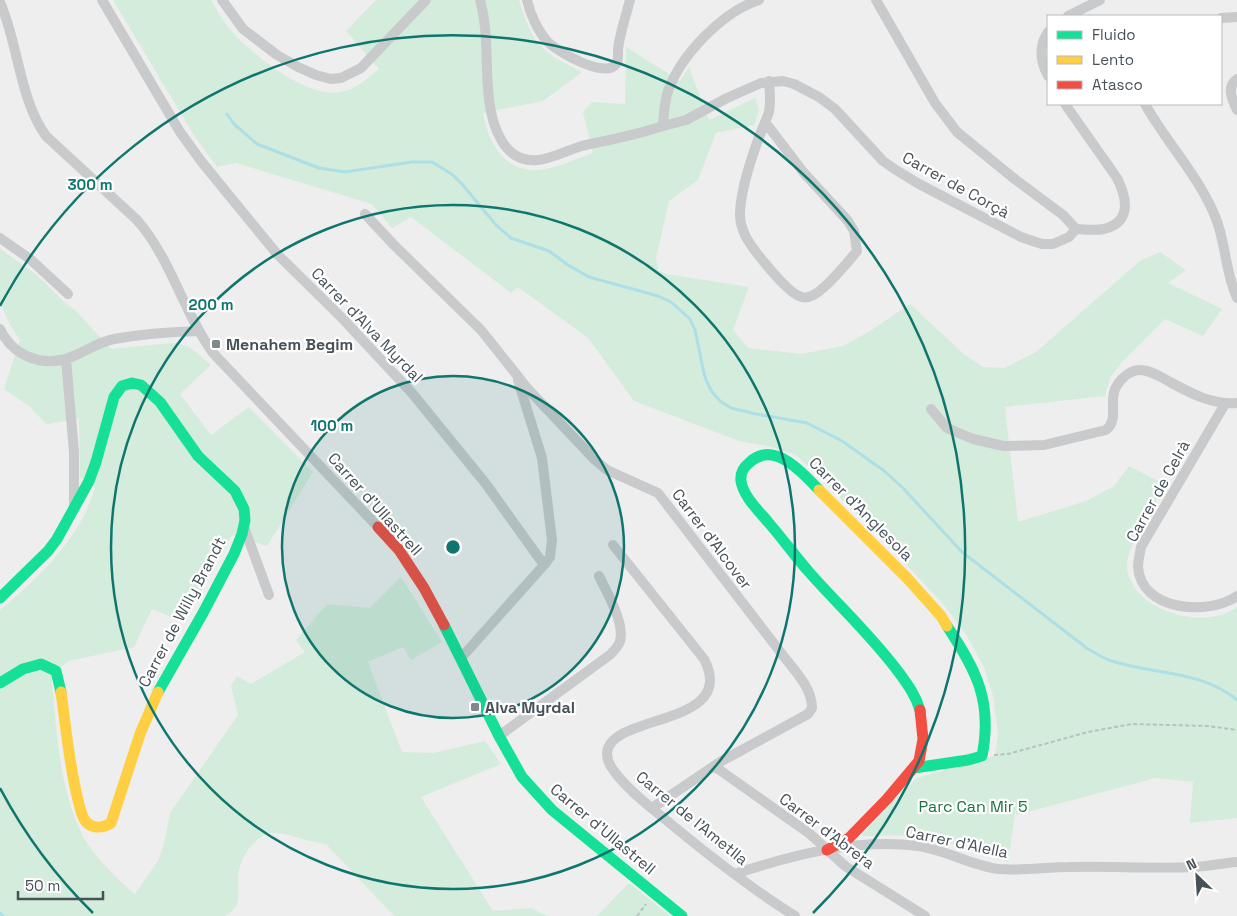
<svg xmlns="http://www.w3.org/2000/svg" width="1237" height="916" font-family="'Space Grotesk',sans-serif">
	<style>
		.green { fill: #d4ecdb }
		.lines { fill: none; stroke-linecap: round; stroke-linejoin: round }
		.stream { stroke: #acdfe6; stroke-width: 3 }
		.path { stroke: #b7c2be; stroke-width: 2; stroke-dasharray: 4 2.5; stroke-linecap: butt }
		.street { stroke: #c8cacc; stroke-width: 10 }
		.fast { stroke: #16e098; stroke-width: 11 }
		.slow { stroke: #ffcf43; stroke-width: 11 }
		.jam { stroke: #f24e42; stroke-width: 11 }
		.ring { fill: none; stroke: #0f766e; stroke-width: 2.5 }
		.poi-dot { fill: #81888c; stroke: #fff; stroke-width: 2 }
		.labels { text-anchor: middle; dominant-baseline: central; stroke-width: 4.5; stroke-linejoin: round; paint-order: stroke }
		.street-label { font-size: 16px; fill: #475158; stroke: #fff }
		.poi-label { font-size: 16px; font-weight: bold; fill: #475158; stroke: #fff; text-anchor: start }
		.park-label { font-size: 16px; fill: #1f7242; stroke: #fff }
		.centre { fill: #0f766e; stroke: #fff; stroke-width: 2.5 }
		.ring-label { font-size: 15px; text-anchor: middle; font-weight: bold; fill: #0f766e; stroke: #fff; stroke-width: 4.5; stroke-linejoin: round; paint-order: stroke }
	</style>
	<rect width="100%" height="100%" fill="#eee"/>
	<path class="green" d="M113 0H211C218 12 225 25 235 35 256 57 307 98 340 92 355 90 367 79 379 69L346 31 376 0H519C533 45 540 51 582 72L543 101 483 113C488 141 503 171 537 170 555 169 576 159 593 153L583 112 592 102 625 104 626 47 680 81 689 67 709 120 755 98 759 110 754 125 716 133 698 180 669 201 656 258 658 270 666 274 749 287 733 330 748 348 801 354 843 346 870 331 910 304 965 355 983 367 1005 368 1036 352 1141 260 1160 252 1186 270 1168 283 1222 309 1203 336 1165 319 1122 362 1110 378 1105 396 1005 407 1018 522 1086 501 1114 486 1129 466 1166 485C1155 504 1125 548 1127 568 1132 611 1205 632 1237 607V818L1190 823 1193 782 1156 778 1016 815V807L1008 862 926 835 862 836V834L917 778 1000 754 995 755 998 735 993 696 984 667 967 636 944 605 900 558 817 474 796 455 772 447 739 441 634 401 588 338 518 287 511 293 411 217 392 228 372 204 236 163 217 167 195 137Z
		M0 249 37 275 62 300 77 312 111 349 171 343C188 342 199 355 211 365L180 394 211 435 249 407 313 472 267 546 232 535 184 622 152 609 134 647 69 661 51 675C57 728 58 786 82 834 91 853 118 880 135 894L159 859 165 839 170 813 238 715 231 686 237 676 251 684 305 652 296 640 327 604 370 608 401 577 442 642 411 660 403 647 368 662 402 752 433 753 485 741 501 764 421 797 493 911 531 908 547 916H394L326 844C310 843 283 831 270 833 264 834 258 839 254 843 245 851 239 865 238 877 238 893 243 908 224 916H0V610C31 584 61 556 81 521 87 511 91 499 95 488L80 477 79 419 46 424 29 406 4 389 20 340 10 325 0 303Z
		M629 883 670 916H597Z"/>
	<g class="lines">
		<path class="stream" d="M227 114 234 124 257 144 319 168 345 172 412 162H432L453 175 462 184 496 225 511 238 549 251 568 265 589 277 658 296 671 302 690 319 695 330 703 369 706 380 712 392 720 401 731 408 756 414 807 423 842 441 883 470 902 487 962 552 1088 649C1096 653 1104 659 1112 661 1155 675 1201 670 1237 700
			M0 913 3 916"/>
		<path class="path" d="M994 755 1008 754 1088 732 1132 724 1208 726 1237 730
			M637 916 646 904"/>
		<path class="street" d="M102 0 180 132 201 161 277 254 343 319 412 393 486 484 544 565 461 658
			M222 0 243 29 277 55 298 67 316 75 331 79 341 78 361 68 426 0
			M480 0C489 32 485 66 489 99 492 126 504 164 538 160 554 158 567 150 582 146 609 140 636 135 663 126
			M527 0C530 14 538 31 547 41 557 52 605 79 616 64 619 60 618 53 618 49 620 32 626 16 630 0
			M759 0C722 12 681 55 668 91 664 103 664 114 663 126L686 120 727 98 761 83 783 81 794 84 819 97 835 109 883 161 896 170 919 184 1021 237 1042 244H1053L1069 237 1076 229
			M876 0 935 103 957 132 1016 180 1063 215 1076 229
			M0 2C18 43 20 101 46 136L137 220C171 259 183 311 213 353L378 527
			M1068 16 1100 0
			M1221 18 1237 17
			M1048 32C1038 47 1040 61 1048 76
			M1237 79C1226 87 1232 99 1237 110
			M1065 104 1117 178C1127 198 1132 222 1104 229 1095 231 1085 229 1076 229
			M1145 104C1166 142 1198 175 1215 216 1226 242 1225 272 1237 298
			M765 122 804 173 848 221 854 231 857 251C848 262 823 292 811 296 807 298 803 298 799 296 786 291 753 250 746 237 743 231 740 222 740 215 740 192 750 162 758 140 761 131 766 121 769 112 771 101 770 92 769 81
			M365 214 394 245 481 330 528 389 595 460 607 470 658 493 785 658C797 673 812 689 812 708L808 714 720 762 652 808
			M0 238 30 259 68 294
			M0 329C13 356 42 368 71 357 85 352 98 342 114 339 142 334 169 332 198 331
			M66 359 74 452V507
			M518 380 542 458 552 540 550 557 544 565
			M1225 404 1141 547C1140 554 1138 560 1138 567 1141 611 1208 616 1237 596
			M931 409 947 428 973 439 1004 446 1044 445 1106 430C1122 417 1103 396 1123 378 1127 374 1133 370 1140 370 1151 370 1162 378 1172 383 1192 394 1213 405 1237 403
			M244 527 269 595
			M613 545 704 659C739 727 610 713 607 753 607 759 610 766 614 771 628 790 648 805 666 820 707 854 750 888 795 916
			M499 736 611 654C614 650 619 646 620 641 625 623 607 593 599 576
			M714 766 810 834 845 866 925 916
			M735 874C792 855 857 838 918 846 946 850 970 865 998 869 1022 871 1046 867 1070 867 1112 866 1154 869 1196 867 1209 866 1223 863 1237 862"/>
		<path class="fast" d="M819 490C803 473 774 440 750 462 744 467 740 472 741 481 743 496 759 511 768 522 782 538 795 556 809 572 839 606 873 637 900 674 908 685 916 696 920 710
			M0 598 48 551 57 539 89 481 96 462 114 397 122 386 132 383 141 385 160 402 198 456 235 491 244 509 245 520 242 534 234 554 203 613 158 692
			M444 625 499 736 522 777 552 810 682 916
			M0 683 23 669 41 664 56 671 61 692
			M914 768 968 760 982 756C993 701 976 670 947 626"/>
		<path class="slow" d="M819 490 907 578 941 616 947 626
			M61 692C66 728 69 764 78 800 80 807 81 816 86 822 93 829 103 828 111 823L140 734 158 692"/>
		<path class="jam" d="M378 527 399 550 424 588 444 625
			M827 850 849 838 887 799 919 761 923 739 920 710"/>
	</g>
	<circle cx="453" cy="547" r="171" fill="#0f766e" fill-opacity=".12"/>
	<g class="ring">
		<circle cx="453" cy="547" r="171"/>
		<circle cx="453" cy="547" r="342"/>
		<path d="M93 913A513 513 0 0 1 0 788M0 306A513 513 0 1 1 813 913"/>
	</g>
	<g class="poi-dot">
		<rect x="211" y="339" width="10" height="10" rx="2.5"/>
		<rect x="470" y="702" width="10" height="10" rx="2.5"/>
	</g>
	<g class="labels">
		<g class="street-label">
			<text transform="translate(956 185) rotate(29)">Carrer de Corçà</text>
			<text transform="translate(367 325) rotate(46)">Carrer d'Alva Myrdal</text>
			<text transform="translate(1158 491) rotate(-61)">Carrer de Celrà</text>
			<text transform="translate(375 504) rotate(48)">Carrer d'Ullastrell</text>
			<text transform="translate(861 509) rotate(45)">Carrer d'Anglesola</text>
			<text transform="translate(712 539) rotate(53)">Carrer d'Alcover</text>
			<text transform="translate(182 612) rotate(-62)">Carrer de Willy Brandt</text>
			<text transform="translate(692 818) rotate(39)">Carrer de l'Ametlla</text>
			<text transform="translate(603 829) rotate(40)">Carrer d'Ullastrell</text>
			<text transform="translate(827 831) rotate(37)">Carrer d'Abrera</text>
			<text transform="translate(957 842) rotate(12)">Carrer d'Alella</text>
		</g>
		<g class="poi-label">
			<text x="226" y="344">Menahem Begim</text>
			<text x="485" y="707">Alva Myrdal</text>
		</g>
		<g class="park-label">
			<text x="973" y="806">Parc Can Mir 5</text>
		</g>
	</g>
	<circle cx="453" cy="547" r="8" class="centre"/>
	<g class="ring-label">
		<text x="90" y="190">300 m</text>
		<text x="211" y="310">200 m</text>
		<text x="332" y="431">100 m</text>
	</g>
	<rect x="1047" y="15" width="175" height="90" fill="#ffffff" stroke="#b5b9bc"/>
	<rect x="1057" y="31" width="25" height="8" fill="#16e098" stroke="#b5b9bc"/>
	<text x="1092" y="40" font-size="15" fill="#475158">Fluido</text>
	<rect x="1057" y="56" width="25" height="8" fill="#ffcf43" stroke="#b5b9bc"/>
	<text x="1092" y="65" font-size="15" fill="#475158">Lento</text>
	<rect x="1057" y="81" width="25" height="8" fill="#f24e42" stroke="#b5b9bc"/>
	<text x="1092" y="90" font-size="15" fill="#475158">Atasco</text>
	<g transform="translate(1197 876) rotate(335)" stroke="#ffffff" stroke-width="4" paint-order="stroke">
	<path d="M0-4L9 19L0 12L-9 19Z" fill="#475158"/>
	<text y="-8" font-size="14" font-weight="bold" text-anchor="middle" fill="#475158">N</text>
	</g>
	<path d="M18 891v8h85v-8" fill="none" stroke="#475158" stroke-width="2.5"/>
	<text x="25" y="891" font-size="15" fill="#475158" stroke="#ffffff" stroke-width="4" paint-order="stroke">50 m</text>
</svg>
